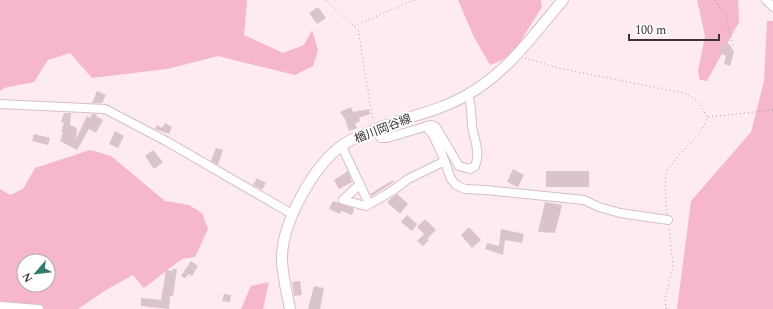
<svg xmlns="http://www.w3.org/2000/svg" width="773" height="309" font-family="Spectral,'Noto Sans JP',serif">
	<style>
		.green { fill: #f5b7c9; fill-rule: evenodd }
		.building { fill: #dac3c9 }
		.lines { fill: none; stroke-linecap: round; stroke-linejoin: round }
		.minor-casing { stroke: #d5bfc5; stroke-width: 10 }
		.major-casing { stroke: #d5bfc5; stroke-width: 12 }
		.path { stroke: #aa9b9f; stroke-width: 1; stroke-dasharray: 1 3; stroke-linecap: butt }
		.minor { stroke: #fff; stroke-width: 8 }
		.major { stroke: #fff; stroke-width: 10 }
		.labels { text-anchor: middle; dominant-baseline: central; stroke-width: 4; stroke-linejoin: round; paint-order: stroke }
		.street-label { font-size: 12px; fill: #3c3335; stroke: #fff }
	</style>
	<rect width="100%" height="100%" fill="#feebf0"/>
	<path class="green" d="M0 0H247L244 35 283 53 304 45 312 30 318 50 313 66 295 75 218 56 167 69 92 78 70 53 48 60 34 82 4 88 0 91Z
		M458 0H541L542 7 511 56 490 65 474 37Z
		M697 0H738L739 22 707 81 700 80 698 71 705 36Z
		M767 21H773V309H677L691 201 751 132 764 81Z
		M90 150 111 156 165 201 189 205 202 213 208 229 195 257 182 259 144 288 133 275 106 290 78 309H0V189L10 195 23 189 35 168ZM24 261H48V285H24Z
		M269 282 263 309H241L251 286Z"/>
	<path class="building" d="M318 7 326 18 317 24 309 13Z
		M724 42 730 45 734 52 730 66 724 64 726 56 719 53Z
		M97 91 106 95 102 103H92Z
		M351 107 353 112 369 109 370 114 359 118 360 121 355 124 357 128 349 131 345 119 340 112Z
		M64 113H71L70 125 77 128 76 139 87 116 90 118 92 114H97L96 116 103 120 96 133 89 129 77 150 60 141 63 132 61 131 64 123 61 122Z
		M165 123 172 127 169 134 155 129 157 125 162 128Z
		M115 131 124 136 118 148 109 144Z
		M34 134 50 138 48 145 32 141Z
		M216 148 223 150 218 165 211 161Z
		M153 150 163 162 154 169 145 156Z
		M513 169 524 175 518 187 507 182Z
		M348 171 352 182 339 189 334 180Z
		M546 171H589V187H546Z
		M257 178 266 183 262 190 253 185Z
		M393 180 394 182 372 196 370 194Z
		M397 194 408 204 400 214 387 202Z
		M333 201 353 208 354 210 352 215 341 211 340 214 329 209Z
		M545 202 562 205 555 233 538 232Z
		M407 215 417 224 412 231 401 222Z
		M425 219 436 230 427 239 429 240 423 246 417 241 424 234 417 227Z
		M468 228H470L481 240 472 248 461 235Z
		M501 229 524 234 522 243 505 240 503 255 485 249 487 243 499 246Z
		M191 261 198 266 192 276 189 274 185 278 181 276Z
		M173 269H177L173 296H170L169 309 141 306V298L161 300 166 270 172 271Z
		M300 281 302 295 294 296 292 282Z
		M314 286 324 288 320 309H308Z
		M224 294 231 295 230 302 222 301Z"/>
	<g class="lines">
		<g class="minor-casing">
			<path id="minor" d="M766 0 773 7
				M0 104 105 109 166 141 292 214
				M426 126 433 135 442 154 451 179 456 185 465 189 485 190 584 200 599 207 620 213 668 220
				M375 130 381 138H387L431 125 436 127 459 166 470 169 475 166C481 152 474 140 472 126 471 115 472 106 468 95
				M344 151 369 204
				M360 184 343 200 366 206 392 191 408 179 445 161
				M0 306 39 309"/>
		</g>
		<g class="major-casing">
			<path id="major" d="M290 309C287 293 282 275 282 258 282 223 314 164 344 144 352 139 364 134 374 130 404 117 438 112 467 95 509 71 532 36 563 0"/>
		</g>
		<path class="path" d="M326 0 358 30 373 121
			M715 0 726 18 734 48
			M354 26 414 0
			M525 58 558 68 684 93 699 102 707 117 701 132 678 156 666 172 665 186 667 214
			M708 117 773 110
			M666 309 665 299 673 265 669 227"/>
		<use href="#minor" class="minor"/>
		<use href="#major" class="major"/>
	</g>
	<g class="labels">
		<g class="street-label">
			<text transform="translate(383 129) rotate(-21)">楢川岡谷線</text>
		</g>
	</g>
	<g transform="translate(36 273) rotate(242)"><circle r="19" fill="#ffffff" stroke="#b1adae"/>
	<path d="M0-3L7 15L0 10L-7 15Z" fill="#367b6f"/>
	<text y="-6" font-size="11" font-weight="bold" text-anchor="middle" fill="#3c3335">N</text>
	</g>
	<path d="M629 34v6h90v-6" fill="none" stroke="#3c3335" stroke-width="2"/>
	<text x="635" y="34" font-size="12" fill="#3c3335" stroke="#ffffff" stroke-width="3" paint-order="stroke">100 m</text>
</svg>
